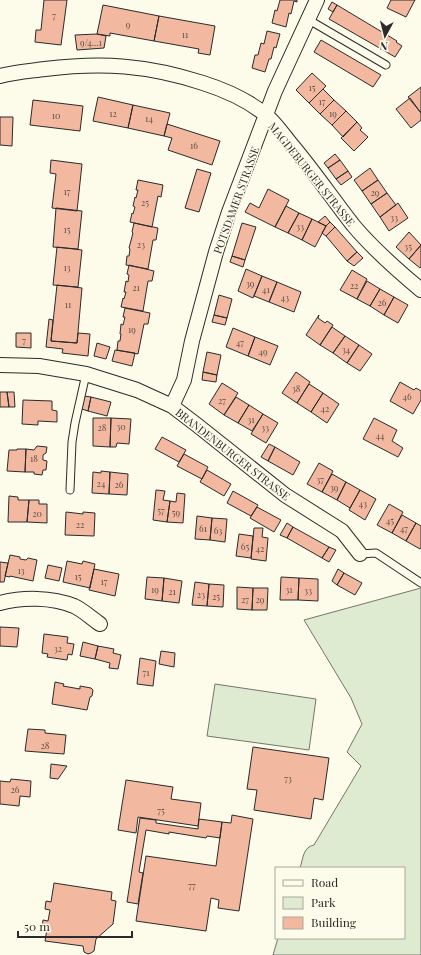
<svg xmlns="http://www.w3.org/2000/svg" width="421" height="955" font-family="'Playfair Display',serif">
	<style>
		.green { fill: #deebd1; stroke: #74746e }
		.building { fill: #f2b8a0; stroke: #2b2b2b }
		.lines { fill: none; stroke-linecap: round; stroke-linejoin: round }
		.lane-casing { stroke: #2b2b2b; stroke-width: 9 }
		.street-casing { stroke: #2b2b2b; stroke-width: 16 }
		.lane { stroke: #fdfbea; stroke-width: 7 }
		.street { stroke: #fdfbea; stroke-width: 14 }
		.labels { text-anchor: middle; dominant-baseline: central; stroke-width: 3; stroke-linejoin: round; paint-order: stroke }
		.number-label { font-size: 9px; fill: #5d4e48 }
		.street-label { font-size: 11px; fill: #2b2b2b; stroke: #fdfbea }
	</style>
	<rect width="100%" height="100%" fill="#fdfbea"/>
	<path class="green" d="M421 588V955H273L278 938H404V868H300C303 859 303 847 314 845L361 766 347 752 362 724 351 698 304 620Z
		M215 684 316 699 309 750 207 736Z"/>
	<path class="building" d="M44 0H67L61 45 35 42 36 30H41Z
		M280 0H297V2L294 1 291 14 289 13 286 27 272 23 275 10 277 11Z
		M391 0H415L406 17 387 8Z
		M332 2 337 5 333 12 328 9Z
		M103 5 159 16 154 41 110 33V36L97 34Z
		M337 5 397 41 396 42 402 46 395 57 329 19Z
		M159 16 215 26 210 55 198 53 199 49 154 41Z
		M267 31 280 34 276 48 274 47 271 59H269L265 72 252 68 255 55H258L261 43 264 44Z
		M97 34 106 36 104 48 77 50 75 35Z
		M321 40 381 75 373 87 314 52Z
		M312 73 326 86 309 103 296 90Z
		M421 87V113L408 97Z
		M323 89 334 100 320 114 309 103Z
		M98 97 133 105 128 128 93 121Z
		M410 98 421 113V120L411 128 396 109Z
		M33 100 83 106 80 131 30 125Z
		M334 100 346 111 332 125 320 114Z
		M133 105 170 113 164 136 128 128Z
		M346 111 357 122 343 137 332 125Z
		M0 117H13L12 146 0 145Z
		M357 122 362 128 360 130 368 137 354 151 341 138Z
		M167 124 220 141 212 165 168 150 172 138 164 136Z
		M335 154 340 160 328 168 324 163Z
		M51 160 82 164 77 211 52 208 56 174 50 173Z
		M340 160 348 171 336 179 328 168Z
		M370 168 378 180 362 191 354 180Z
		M197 169 211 173 199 212 185 208Z
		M348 171 352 177 341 185 336 179Z
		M138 180 163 185 161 197 158 196 152 227 130 222 132 213 133 214 135 207 133 206 135 197 136 198 138 190H136Z
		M378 180 387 193 371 204 362 191Z
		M268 189 289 200 275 227 245 212 250 203 259 208Z
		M387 193 396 205 380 217 371 204Z
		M398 203 408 218 389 231 380 217Z
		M286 206 299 213 288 233 275 227Z
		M56 208 82 211 78 249 53 247Z
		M299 213 312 219 302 240 288 233Z
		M325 216 330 222 326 226 318 222Z
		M312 219 326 226 315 247 302 240Z
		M330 222 335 227 326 236 322 233 326 226Z
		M134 223 158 228 156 240H153L148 269 126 265 127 256H129L130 249 129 248 133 233 132 232Z
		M242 223 256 227 245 260 232 256Z
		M335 227 357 252 347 261 326 236Z
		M409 232 421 245 409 259 396 247Z
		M421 245V267L420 268 409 259Z
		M57 247 82 250 78 287 53 285Z
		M357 252 363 258 354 266 347 261Z
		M232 256 245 260 243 267 230 262Z
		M129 265 154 271 152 281H148L143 311 121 307 123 298 124 299 126 292H124L126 281 128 282 129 275 127 274Z
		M246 269 262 276 253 298 238 291Z
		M352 270 367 279 357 299 340 290Z
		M262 276 277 282 269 302 254 296Z
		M367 281 380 289 370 306 357 299Z
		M277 282 301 292 294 312 269 302Z
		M57 285 82 288 77 343 51 341Z
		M380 289 394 297 384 315 370 306Z
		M219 295 232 299 227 318 214 315Z
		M394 297 408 305 398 323 384 315Z
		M125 308 150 313 148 324H144L138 354 117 350 118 341H120L121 334H120L121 324 123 325 125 317H123Z
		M214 315 227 318 225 325 212 322Z
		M319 315 318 318 325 323 327 321 333 325 320 345 306 335Z
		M49 319 53 320 51 341 77 343 78 333 90 334 88 356 62 353 63 349 46 347Z
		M332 327 345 336 333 353 320 345Z
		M233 328 255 337 248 356 226 347Z
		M16 333H31V348L16 347Z
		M345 336 359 345 347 363 333 353Z
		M255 337 278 346 270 365 248 356Z
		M97 343 110 347 106 359 94 356Z
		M359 345 372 354 360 371 347 363Z
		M115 350 135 353 132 366 112 361Z
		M207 352 221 355 217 375 203 372Z
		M203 372 217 375 216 382 202 380Z
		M296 372 310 382 297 403 282 393Z
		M400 382 414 390 416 388 421 391V400L413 414 390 401Z
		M222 383 238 393 224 415 209 404Z
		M309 384 323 393 311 412 297 403Z
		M0 392H7L9 407H0Z
		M7 392H14L15 407H9Z
		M323 393 339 404 327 423 311 412Z
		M84 396 91 397 88 411 82 409Z
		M91 397 111 402 107 416 88 411Z
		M236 397 249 405 238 423 224 415Z
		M23 400 52 401V410L57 411V422L38 421V425L22 424Z
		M249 405 263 414 252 431 238 423Z
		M263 414 278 423 266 443 251 434Z
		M93 418H111L110 447 93 446Z
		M111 418 131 419 129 444 117 443 116 447H110Z
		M374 418 397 430 392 441 403 448 398 457 363 439Z
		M162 437 186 450 179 462 155 449Z
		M269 444 275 447 268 461 261 457Z
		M37 446 47 447 46 453 43 455V460L47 461 46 470H43L42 475 34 474V472H25L26 449 34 450Z
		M275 447 300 462 293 475 268 461Z
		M17 449H26L25 472 7 471 9 450H17Z
		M184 454 208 467 202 479 177 466Z
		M319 463 333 471 322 492 307 484Z
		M207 470 231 484 224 496 200 482Z
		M101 471 110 472 109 494 92 493 93 472 101 473Z
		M110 472 128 474 127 495 109 494Z
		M332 474 346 482 337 500 322 492Z
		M346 482 360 490 350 508 337 500Z
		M156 490 165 491 163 500 170 501 167 522 153 520Z
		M360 490 376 499 365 520 349 510Z
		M233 491 258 505 251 516 227 503Z
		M177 493 185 494 183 523 167 522 170 501 176 502Z
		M9 496 18 497V500H29L27 522H8Z
		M29 500H39V504H47V523L27 522Z
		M389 504 403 512 392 533 377 525Z
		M257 507 281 520 274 532 250 518Z
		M66 512 83 514V512L95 513 94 536 65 535Z
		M402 515 416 523 406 541 392 533Z
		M197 516 212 518 210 540 195 539Z
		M212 518 227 519 225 542 210 540Z
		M287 523 293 527 287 538 280 535Z
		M416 523 421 526V547L420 549 406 541Z
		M293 527 329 547 322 558 287 538Z
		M254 528H263L262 537 268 538 266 561 251 559Z
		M239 534 253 536 251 558 236 556Z
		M329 547 336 550 329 562 322 558Z
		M10 555 20 557V559L26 560 28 558 37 560 33 581 10 576V577L5 576Z
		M67 561 82 564 83 561 95 564 90 588 63 582Z
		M0 562 8 563 4 582H0Z
		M48 565 62 568 59 581 45 578Z
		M94 569 119 574 115 596 89 590Z
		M338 569 344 573 337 585 332 581Z
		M344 573 362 583 355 595 337 585Z
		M147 577 164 578 162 601 145 599Z
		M281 577 299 578 298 600H280Z
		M164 578 182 581 179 603 162 601Z
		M299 578 318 579V601L298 600Z
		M195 582 209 584 207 606 192 605Z
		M209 584 224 585 223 607 207 606Z
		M237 587 253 588 252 610 237 609Z
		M253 588H268L267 610H252Z
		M0 627 19 628 17 647 0 646Z
		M44 634 68 637 67 643 74 644 72 655 68 654 67 660 47 657 48 654 42 653Z
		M83 642 98 646 95 659 80 656Z
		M98 646 114 649 113 653 121 655 118 669 109 668 110 663 95 659Z
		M161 651 175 653 174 667 159 664Z
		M140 658 156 661 153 686 137 684Z
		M55 682 64 684 63 686 80 689V686L91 688 93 690 92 696 90 697 87 710 52 704Z
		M28 729 45 730V733L66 735 64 754 25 751Z
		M253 747 329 758 323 800 314 798 311 819 254 810 257 790 247 789Z
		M51 764 67 766 58 779 50 778Z
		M11 779 31 781 30 797 20 796 19 806 0 804V781L10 782Z
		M126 780 173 787 171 799 201 803 198 826 138 817 136 833 118 830Z
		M232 815 253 819 239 911 218 908 219 900 211 898 206 931 136 921 146 856 216 866 222 822 231 823Z
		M140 818 156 820V823L198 829 199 819 222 822 220 838 207 836 206 838 169 832V834L146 830 139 872 143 873 138 904 127 902Z
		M54 883 112 892 111 900 116 901 113 924 96 939 94 951 91 953 88 954 84 952 83 946 45 941 47 929 42 928 43 920 48 921 50 910 45 909 46 901 51 902Z"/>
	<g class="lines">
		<g class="lane-casing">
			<path id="lane" d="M309 20 386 65
				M70 490 72 442 75 423 86 374
				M360 554 376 553 421 583"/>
		</g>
		<g class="street-casing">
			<path id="street" d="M0 76C15 72 30 71 45 69 103 62 147 65 203 83 225 90 248 100 267 116 276 124 283 134 291 144 313 170 332 198 353 225 373 249 397 270 421 290
				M0 365 39 366 86 374 137 390 172 406 197 425 285 495 342 531 360 554
				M172 406 184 380 192 341 216 252 229 212 275 91 317 0
				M0 603C22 597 52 597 74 606 83 610 91 618 100 624"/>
		</g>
		<use href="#lane" class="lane"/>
		<use href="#street" class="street"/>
	</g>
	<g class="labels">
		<g class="number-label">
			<text x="54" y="15">7</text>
			<text x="128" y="24">9</text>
			<text x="185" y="34">11</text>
			<text x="91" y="42">9/4...1</text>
			<text x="312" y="87">15</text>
			<text x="322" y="101">17</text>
			<text x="113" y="113">12</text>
			<text x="333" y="113">19</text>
			<text x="56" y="115">10</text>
			<text x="149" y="118">14</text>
			<text x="194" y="145">16</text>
			<text x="67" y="191">17</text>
			<text x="375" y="192">29</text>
			<text x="145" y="202">25</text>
			<text x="394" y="217">33</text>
			<text x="300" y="226">33</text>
			<text x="67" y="229">15</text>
			<text x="141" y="244">23</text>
			<text x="408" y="246">35</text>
			<text x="67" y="267">13</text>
			<text x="250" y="283">39</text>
			<text x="354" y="285">22</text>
			<text x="136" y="287">21</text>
			<text x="266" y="289">41</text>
			<text x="285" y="297">43</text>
			<text x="382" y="302">26</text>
			<text x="68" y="304">11</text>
			<text x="132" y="329">19</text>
			<text x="24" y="340">7</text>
			<text x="240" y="342">47</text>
			<text x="346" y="349">34</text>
			<text x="263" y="351">49</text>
			<text x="296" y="388">38</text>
			<text x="407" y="396">46</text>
			<text x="222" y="400">27</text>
			<text x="325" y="408">42</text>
			<text x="251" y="419">31</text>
			<text x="121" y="426">30</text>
			<text x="102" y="427">28</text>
			<text x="265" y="427">33</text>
			<text x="380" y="435">44</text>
			<text x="34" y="458">18</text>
			<text x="320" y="479">37</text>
			<text x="101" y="483">24</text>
			<text x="119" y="484">26</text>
			<text x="334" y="487">39</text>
			<text x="363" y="503">43</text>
			<text x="161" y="510">57</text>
			<text x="176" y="512">59</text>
			<text x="37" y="513">20</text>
			<text x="390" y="520">45</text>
			<text x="80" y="524">22</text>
			<text x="203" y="528">61</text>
			<text x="404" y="528">47</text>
			<text x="218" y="530">63</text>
			<text x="245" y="546">65</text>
			<text x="260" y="548">42</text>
			<text x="21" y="570">13</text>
			<text x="78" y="576">15</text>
			<text x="104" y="581">17</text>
			<text x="155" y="589">19</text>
			<text x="289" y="589">31</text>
			<text x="308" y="590">33</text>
			<text x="172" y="591">21</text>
			<text x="201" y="594">23</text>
			<text x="216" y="596">25</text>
			<text x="245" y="599">27</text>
			<text x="260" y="599">29</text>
			<text x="58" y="648">32</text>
			<text x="146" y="672">71</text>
			<text x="45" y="745">28</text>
			<text x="288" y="778">73</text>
			<text x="15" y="789">26</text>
			<text x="161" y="810">75</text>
			<text x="192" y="885">77</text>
		</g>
		<g class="street-label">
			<text transform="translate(312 174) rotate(51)">MAGDEBURGER STRASSE</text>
			<text transform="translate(236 200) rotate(-70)">POTSDAMER STRASSE</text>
			<text transform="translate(233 454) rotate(38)">BRANDENBURGER STRASSE</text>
		</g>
	</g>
	<rect x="275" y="867" width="130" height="72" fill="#fdfbea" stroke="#a9a89e"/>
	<rect x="283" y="880" width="20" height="6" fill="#fdfbea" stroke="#a9a89e"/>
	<text x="311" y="887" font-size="12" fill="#2b2b2b">Road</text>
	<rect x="283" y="897" width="20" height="12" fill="#deebd1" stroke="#a9a89e"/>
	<text x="311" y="907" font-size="12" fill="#2b2b2b">Park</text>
	<rect x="283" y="917" width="20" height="12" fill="#f2b8a0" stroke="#a9a89e"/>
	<text x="311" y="927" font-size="12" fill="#2b2b2b">Building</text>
	<g transform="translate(385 36) rotate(187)" stroke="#fdfbea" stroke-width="3" paint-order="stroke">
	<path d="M0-3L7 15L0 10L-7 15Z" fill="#2b2b2b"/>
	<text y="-6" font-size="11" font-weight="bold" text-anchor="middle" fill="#2b2b2b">N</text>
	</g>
	<path d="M18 931v6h114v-6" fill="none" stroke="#2b2b2b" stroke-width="2"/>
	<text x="24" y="931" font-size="12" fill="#2b2b2b" stroke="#fdfbea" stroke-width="3" paint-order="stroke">50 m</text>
</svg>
